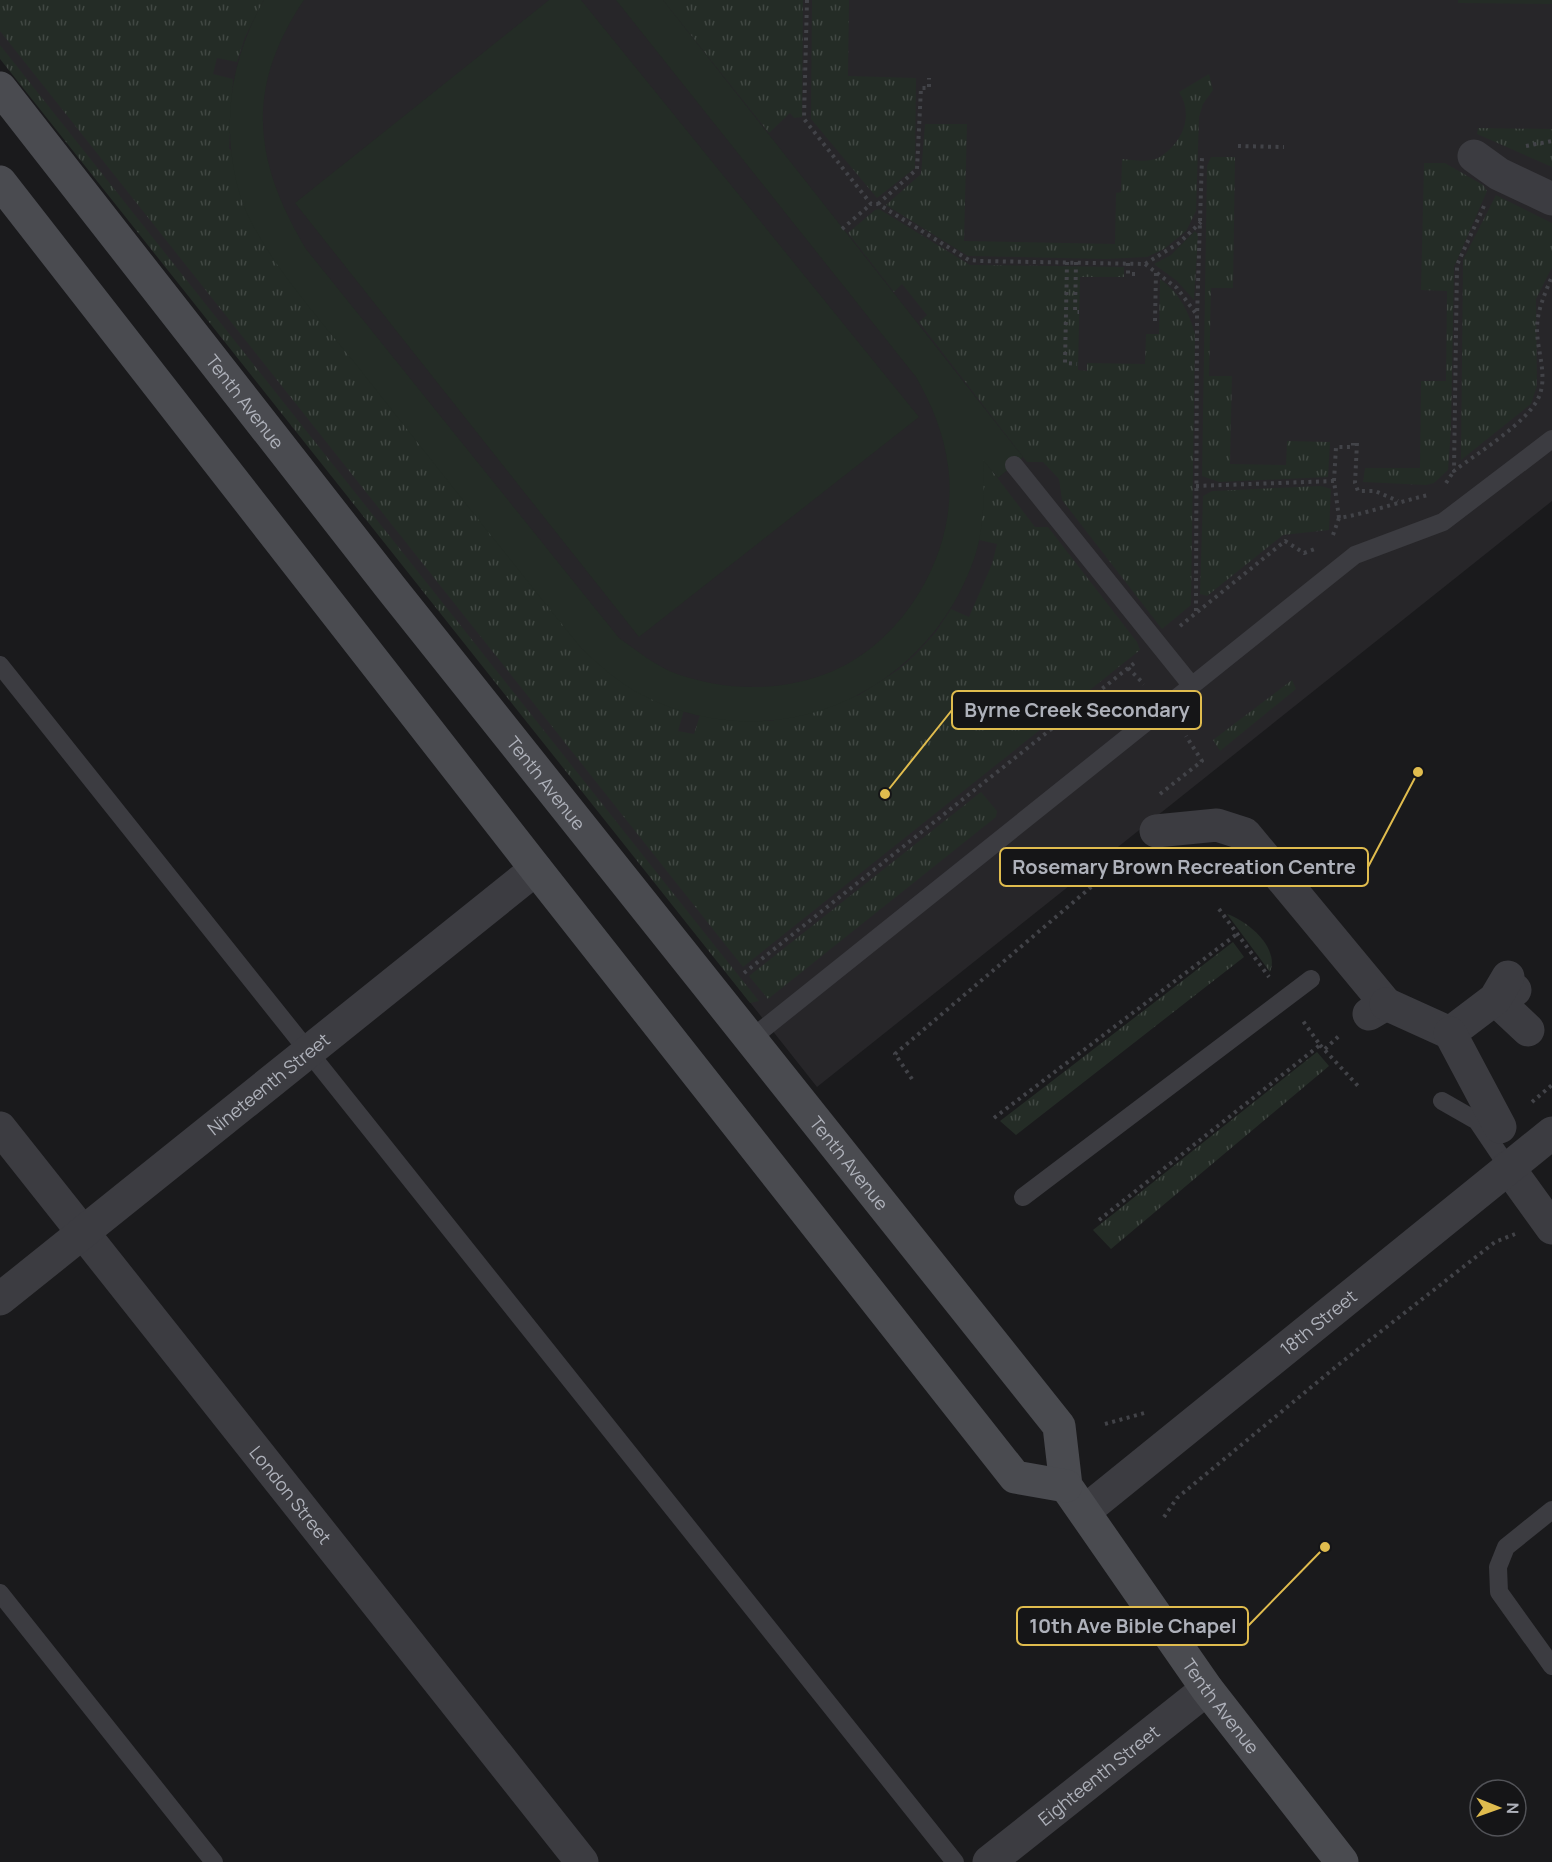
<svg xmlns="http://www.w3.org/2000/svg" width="1552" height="1862" font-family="Manrope,sans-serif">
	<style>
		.built { fill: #272629 }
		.grass { fill: url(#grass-tufts) }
		.pitch { fill: #242c26 }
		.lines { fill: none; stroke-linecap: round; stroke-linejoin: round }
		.path { stroke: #424348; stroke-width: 4; stroke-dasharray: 3 4.5; stroke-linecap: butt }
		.lane { stroke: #3c3c41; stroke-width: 18 }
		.street { stroke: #3c3c41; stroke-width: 33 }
		.secondary { stroke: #4a4b50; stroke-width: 33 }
		.labels { text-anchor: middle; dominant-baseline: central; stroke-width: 5; stroke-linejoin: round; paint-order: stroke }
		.street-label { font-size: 18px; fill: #aeb1ba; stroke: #151517 }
		.leader { fill: none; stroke: #e0bc4e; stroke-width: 2 }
		.callout-dot { fill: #e0bc4e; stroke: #151517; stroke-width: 2 }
		.callout { fill: #151517; stroke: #e0bc4e; stroke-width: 2 }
		.callout-label { font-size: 20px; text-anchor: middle; font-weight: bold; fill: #aeb1ba }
	</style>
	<defs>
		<pattern id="grass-tufts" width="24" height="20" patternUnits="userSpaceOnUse" patternTransform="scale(1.5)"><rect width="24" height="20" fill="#242c26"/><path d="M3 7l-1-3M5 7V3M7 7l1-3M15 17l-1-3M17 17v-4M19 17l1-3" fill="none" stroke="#414843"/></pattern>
	</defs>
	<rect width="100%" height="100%" fill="#1a1a1c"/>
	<path class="built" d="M0 0H1552V501L817 1087 0 55Z"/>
	<path class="grass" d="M0 0H264L245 37 237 62 217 58 213 74 233 79 229 148 581 648C613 677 643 697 684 710L678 731 694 734 700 715 748 721H771L859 695 898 670 915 655 936 632 951 609 969 617 992 564 997 544 979 540 983 510V459L1035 527H1048L1137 642 1140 650 743 967 0 31Z
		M663 0H803L802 117 794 118 790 113 769 133Z
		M812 0H849L848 76 916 78 915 168 877 198 811 119Z
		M1458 0H1552V4L1458 3Z
		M0 45 715 946 759 1001 750 1003 0 59Z
		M1209 74 1213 90 1203 104 1199 117 1196 211 1186 231 1164 249 1147 257 1106 259 968 256 886 205 921 174 925 124H967L964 241 1115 244 1116 193 1121 192 1122 159C1133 160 1150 163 1160 157 1183 142 1194 115 1179 92Z
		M1478 128 1552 129V167L1477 134Z
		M1211 157H1235L1233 288H1211L1209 376H1232L1230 464 1286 465 1287 441 1330 442 1328 477 1219 482 1202 476 1207 166Z
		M1424 163H1445L1483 185 1487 191 1454 267 1451 428 1448 470 1434 483 1426 485 1363 482 1365 468H1420L1421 381H1446L1447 291 1421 290Z
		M1496 195 1552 223V267L1536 299 1537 386 1531 404 1461 460 1463 260Z
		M879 209 970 265 1124 267V277H1080L1078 370 1087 371V363L1145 364 1146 334H1159L1160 279C1179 292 1189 312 1195 334L1191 605 1162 629 1062 500 1059 479 1043 462H1027L919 322 927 315 902 284 894 292 848 233 875 210Z
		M1195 231 1198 235 1194 300 1177 281 1154 264 1171 255Z
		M1321 486 1331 489 1329 530 1283 535 1207 596 1200 594 1203 496 1212 491Z
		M1292 680 1296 689 1220 751 1213 740Z
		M981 792 997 811 996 817 768 999 749 976Z
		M1227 914C1248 921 1280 948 1270 972Z
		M1233 942 1244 957 1016 1135 1000 1121Z
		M1317 1052 1329 1066 1111 1249 1093 1230Z"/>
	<path class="pitch" d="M264 0H304C245 88 253 160 306 249L619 638C638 651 655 666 677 674 723 690 773 692 820 676 902 649 960 551 948 466 944 434 932 405 916 377L616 0H663L1023 457 998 478 983 460C984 493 985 527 974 559 926 696 774 762 642 695 619 683 599 665 581 648 506 555 432 461 358 367 320 319 252 245 238 188 221 122 231 58 264 0Z
		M549 0H581L919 417 639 637 295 203Z"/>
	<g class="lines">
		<path class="path" d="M807 0 804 119 871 204H878L969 260 980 261 1145 264 1179 243 1201 222
			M1238 146 1284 147
			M1526 146 1552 141
			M878 204 917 169 921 88H929V78
			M1484 206 1457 265 1454 471C1477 453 1531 421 1540 394 1547 373 1537 350 1537 329 1537 310 1545 294 1552 276
			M842 229 871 204
			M1067 262 1065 363 1077 364
			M1076 262 1075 312H1079
			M1128 263V274H1138
			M1145 264 1177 288 1197 315
			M1155 321 1156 272
			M1357 443 1355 483 1358 491H1375L1398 501
			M1334 481 1336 447H1353V443
			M1446 483 1454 471
			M1196 486 1334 481 1339 518C1369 513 1398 502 1428 495
			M1333 535 1339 518
			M1196 611 1197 317 1202 157
			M1180 626 1285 541 1304 553 1315 549
			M1128 668 1144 684
			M1160 794 1202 761 1186 736
			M1219 909 1269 977
			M744 973 1137 661
			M1320 1045 1358 1086
			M1325 1049 1340 1035
			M912 1079 895 1054 1131 853
			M1532 1102 1552 1085
			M994 1118 1237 934
			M1099 1220 1320 1045 1303 1021
			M1105 1424 1148 1412
			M1164 1517 1177 1498 1338 1365 1495 1242 1515 1234"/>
		<path class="lane" d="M1014 465 1192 686
			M0 665 955 1862
			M752 1038 1355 555 1443 522 1552 439
			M1442 1101 1477 1121 1508 1167
			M1023 1197 1311 979
			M1552 1510 1506 1547 1498 1567 1499 1592 1552 1666
			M0 1593 214 1862"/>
		<g class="street">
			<path d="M1474 156 1499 174 1552 199"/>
			<path d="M1156 831 1217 825 1245 834 1386 1004 1369 1014"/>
			<path d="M1515 990 1495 999 1528 1030"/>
			<path d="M1386 1004 1450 1033 1495 999 1508 977"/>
			<path d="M1450 1033 1500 1127"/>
			<path id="s1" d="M0 1128 582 1862"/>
			<path d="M1508 1167 1552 1228"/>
			<path id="s2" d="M0 1299 536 869"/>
			<path id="s3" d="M1085 1511 1552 1133"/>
			<path id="s4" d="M989 1862 1207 1689"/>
		</g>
		<g class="secondary">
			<path id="s5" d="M0 88 391 588 1059 1426 1066 1486 1207 1689 1342 1862"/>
			<path d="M0 182 536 869 1015 1477 1066 1486"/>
		</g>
	</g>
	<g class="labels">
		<g class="street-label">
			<text stroke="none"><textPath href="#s5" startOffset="398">Tenth Avenue</textPath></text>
			<text stroke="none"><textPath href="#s5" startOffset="884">Tenth Avenue</textPath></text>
			<text stroke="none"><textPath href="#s2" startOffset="344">Nineteenth Street</textPath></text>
			<text stroke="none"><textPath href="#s5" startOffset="1370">Tenth Avenue</textPath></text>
			<text stroke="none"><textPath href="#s3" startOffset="300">18th Street</textPath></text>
			<text stroke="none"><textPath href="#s1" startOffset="468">London Street</textPath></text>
			<text stroke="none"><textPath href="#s5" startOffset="2036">Tenth Avenue</textPath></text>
			<text stroke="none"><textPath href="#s4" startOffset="140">Eighteenth Street</textPath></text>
		</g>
	</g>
	<path class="leader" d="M885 794L952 710M1418 772L1368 867M1325 1547L1248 1626"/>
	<g class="callout-dot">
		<circle cx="885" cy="794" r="6"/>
		<circle cx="1418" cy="772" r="6"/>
		<circle cx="1325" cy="1547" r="6"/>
	</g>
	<g class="callout">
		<rect x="952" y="691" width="249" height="38" rx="6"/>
		<rect x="1000" y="848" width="368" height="38" rx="6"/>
		<rect x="1017" y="1607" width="231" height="38" rx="6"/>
	</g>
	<g class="callout-label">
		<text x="1077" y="717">Byrne Creek Secondary</text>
		<text x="1184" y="874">Rosemary Brown Recreation Centre</text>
		<text x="1133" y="1633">10th Ave Bible Chapel</text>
	</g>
	<g transform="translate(1498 1808) rotate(91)"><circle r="28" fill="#151517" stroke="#525358" stroke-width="1.5"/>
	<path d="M0-4.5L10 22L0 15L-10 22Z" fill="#e0bc4e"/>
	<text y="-9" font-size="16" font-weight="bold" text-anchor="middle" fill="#aeb1ba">N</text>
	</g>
</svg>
